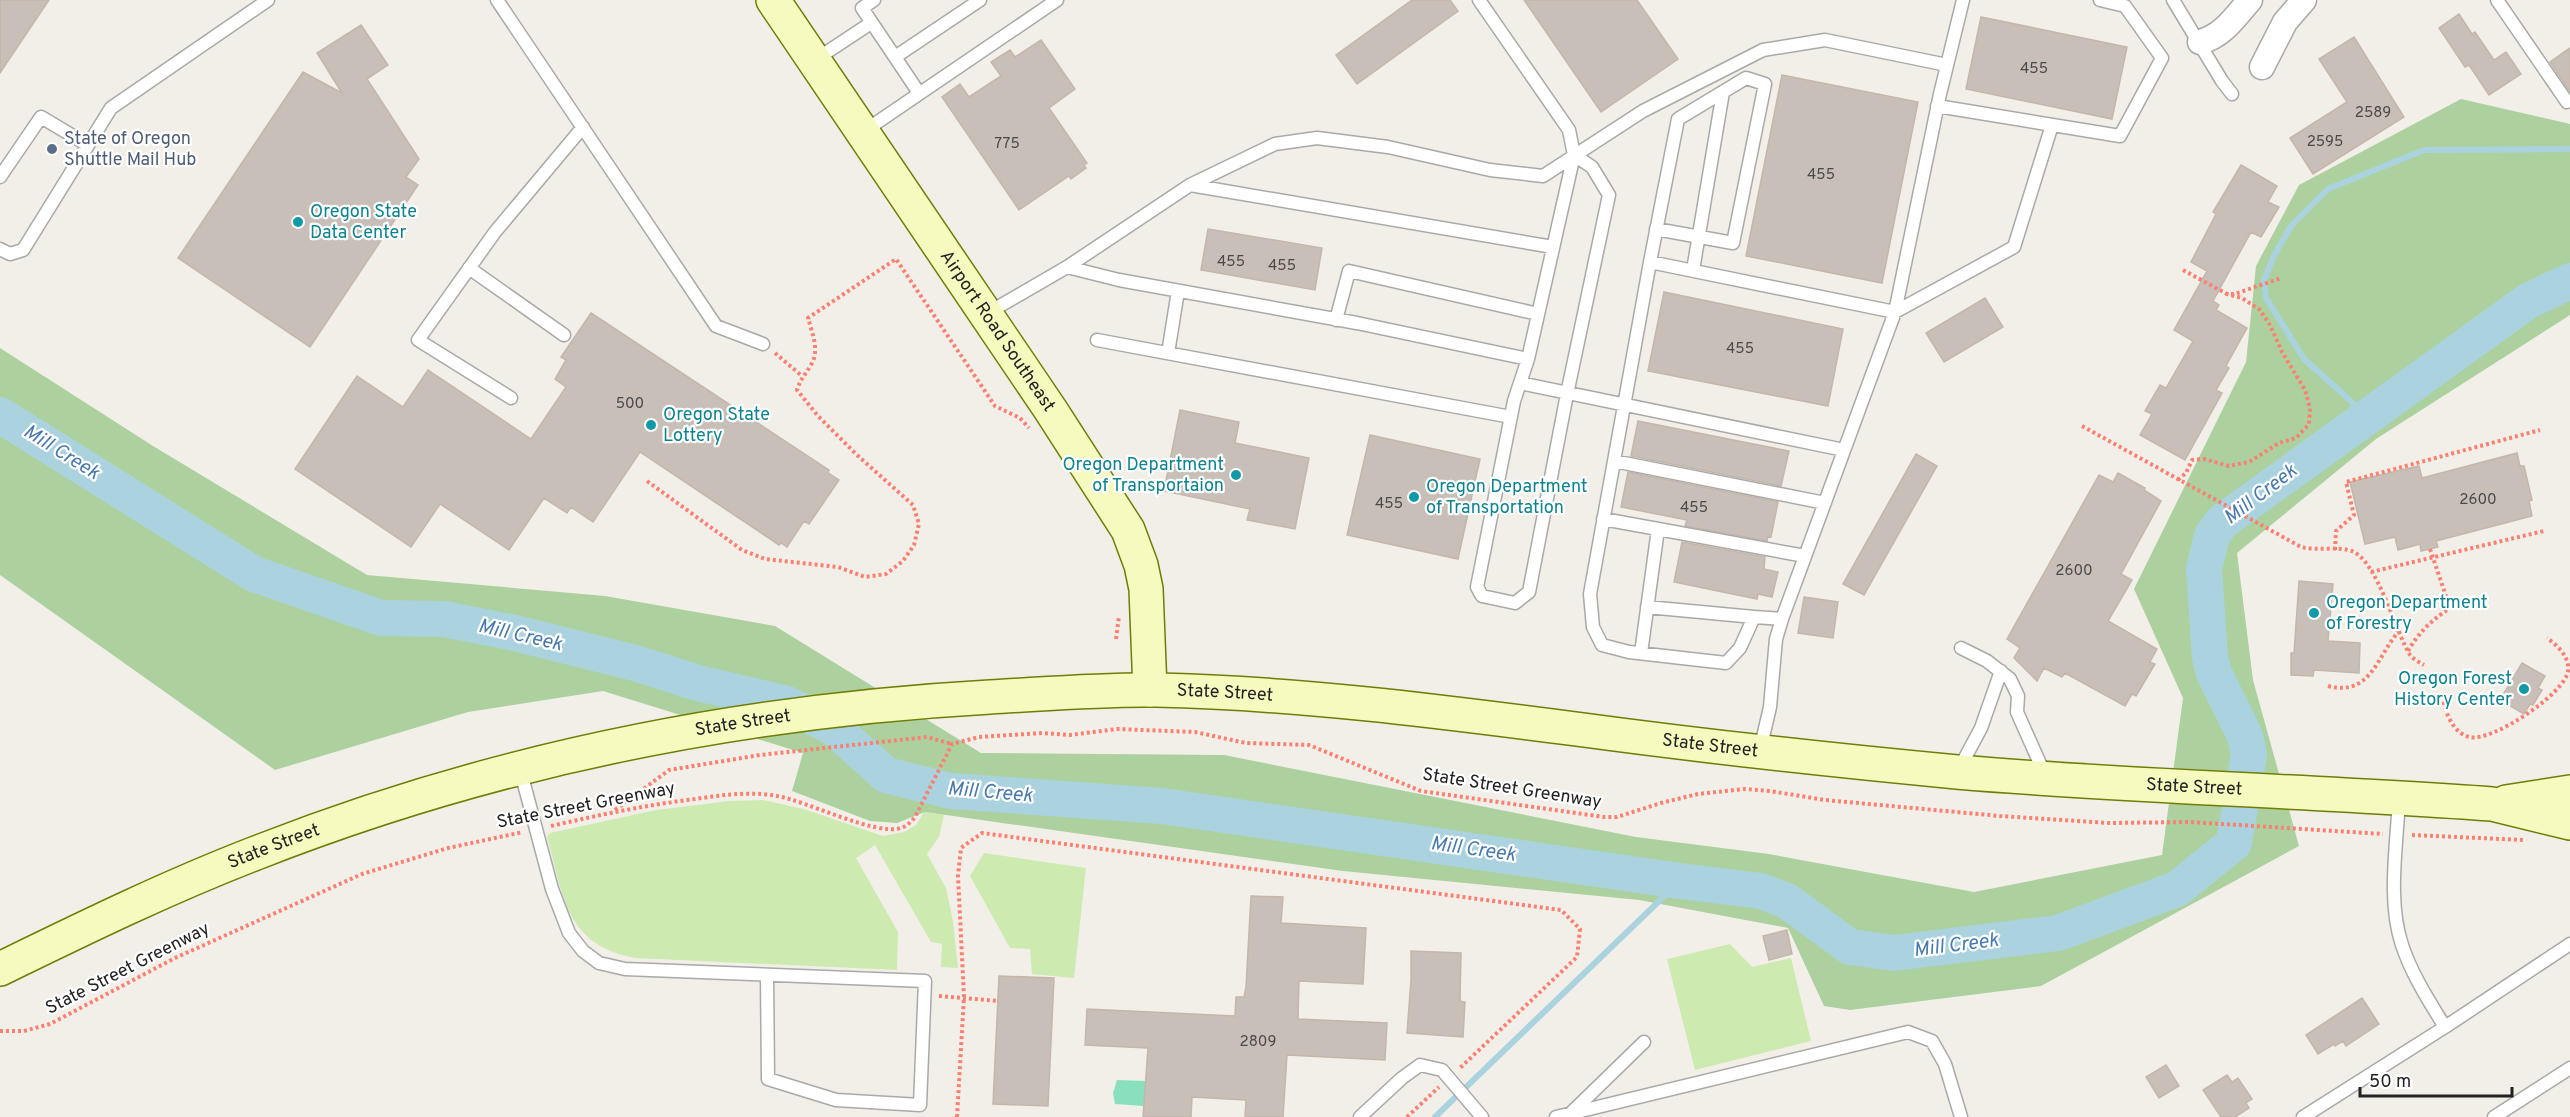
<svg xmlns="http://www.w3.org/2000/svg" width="2570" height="1117" font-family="Overpass,sans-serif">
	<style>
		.grass { fill: #cdebb0 }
		.forest { fill: #add19e }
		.pitch { fill: #88e0be }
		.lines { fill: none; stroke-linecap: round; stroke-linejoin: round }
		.stream { stroke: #aad3df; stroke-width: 6 }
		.river { stroke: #aad3df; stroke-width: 36 }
		.building { fill: #c7bfb8; stroke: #c4b6ab; stroke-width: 1.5 }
		.service-casing { stroke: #a9a9a9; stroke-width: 15 }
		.minor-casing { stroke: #a9a9a9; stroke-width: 27 }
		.secondary-casing { stroke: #707d05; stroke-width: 36 }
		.path { stroke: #fa8072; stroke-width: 4; stroke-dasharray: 3 3; stroke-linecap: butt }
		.service { stroke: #fff; stroke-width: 12 }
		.minor { stroke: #fff; stroke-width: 24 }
		.secondary { stroke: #f7fabf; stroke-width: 33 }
		.service-dot { fill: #5c6f8a; stroke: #fff; stroke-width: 2 }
		.culture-dot { fill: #0f9aa8; stroke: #fff; stroke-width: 2 }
		.labels { text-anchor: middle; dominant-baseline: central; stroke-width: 4.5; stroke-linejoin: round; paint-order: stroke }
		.number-label { font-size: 15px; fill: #4b4948 }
		.service-label { font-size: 18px; fill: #4e5e75; stroke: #fff; text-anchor: start }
		.culture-label { font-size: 18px; fill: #0d838f; stroke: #fff; text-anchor: start }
		.street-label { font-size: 18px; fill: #222; stroke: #fff }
		.water-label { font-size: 20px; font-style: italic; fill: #4a7aab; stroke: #fff }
	</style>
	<rect width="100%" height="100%" fill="#f2efe9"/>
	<path class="grass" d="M763 800 804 809 883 836 904 832 916 825 924 812 944 815 939 837 927 854 946 888 953 921 958 968 941 967 942 944 931 942 875 845 856 858 898 932 897 970 635 958C564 944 564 896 547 837L550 833 656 810 730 801Z
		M984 853 1086 868 1074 978 1032 974 1030 949 1010 948 970 876Z
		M1730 944 1752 967 1791 958 1811 1041 1695 1070 1667 959Z"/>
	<path class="forest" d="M2461 99 2570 124V315L2376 439 2237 553 2253 680 2299 846 2041 986 1850 1010 1824 1006 1788 928 1639 900 1343 871 925 812 897 823 870 821 792 791 803 753 603 691 468 712 275 770 0 575V348L153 446 367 575 605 596 775 626 981 753 1224 755 1636 837 1769 854 1974 892 2162 855 2183 698 2134 589 2246 362 2256 266 2299 185Z"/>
	<path class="pitch" d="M1117 1080 1146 1081 1144 1106 1115 1104 1113 1093Z"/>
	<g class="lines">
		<path class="stream" d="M2359 422 2353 403 2304 359 2266 298 2264 280 2274 256 2291 226 2328 189 2424 150 2570 149
			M1435 1117 1680 881"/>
		<path class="river" d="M0 415 254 574 381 618 444 619 515 633 635 663 698 683 787 704 834 728 886 775 951 791 1162 806 1680 881 1761 891 1787 901 1850 947 1894 953 2058 933 2177 889 2234 843 2249 754 2245 736 2214 673 2210 658 2204 569 2212 535 2223 521 2528 301 2570 281"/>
	</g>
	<path class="building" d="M0 0H49L0 73Z
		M1412 0H1450L1458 11 1357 84 1336 55Z
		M1524 0H1637L1678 59 1601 112Z
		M2459 14 2472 34 2475 32 2494 60 2506 52 2521 74 2489 95 2469 65 2465 67 2439 28Z
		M1981 17 2127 47 2112 119 1966 89Z
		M361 25 388 65 367 79 419 159 406 177 418 185 310 347 178 258 303 72 342 93 317 53Z
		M2354 37 2404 117 2313 174 2290 138 2347 102 2319 59Z
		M1041 40 1075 89 1049 108 1087 163 1084 165 1086 168 1071 179 1069 176 1019 210 942 97 960 84 969 97 1001 76 991 62 1010 50 1015 57Z
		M2570 48V92L2550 62Z
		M1782 75 1918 102 1882 283 1746 256Z
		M2241 165 2277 186 2268 202 2279 207 2261 237 2251 232 2213 301 2219 305 2216 310 2247 328 2226 366 2229 368 2216 390 2222 393 2185 460 2140 435 2152 414 2145 411 2160 385 2166 388 2193 341 2174 330 2207 271 2191 262 2216 214 2213 212Z
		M1208 229 1322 248 1315 290 1201 270Z
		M1664 292 1843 329 1828 406 1648 371Z
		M1985 298 2003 327 1944 362 1926 333Z
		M591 313 829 470 828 473 839 480 809 524 804 521 787 547 781 543 779 545 640 452 593 522 571 507 567 513 544 498 509 550 440 504 411 547 295 469 357 376 403 407 428 370 531 439 566 387 555 379 566 360 561 357Z
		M1180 410 1239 422 1235 443 1309 458 1295 529 1247 520 1250 509 1164 491Z
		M1638 421 1789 451 1781 486 1631 456Z
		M1370 435 1480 459 1458 559 1347 535Z
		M2517 453 2520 466H2524L2532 500 2529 501 2532 516 2436 541 2438 547 2421 551 2420 544 2398 550 2395 537 2365 544 2350 482 2419 466 2422 478Z
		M1916 454 1937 466 1864 595 1843 584Z
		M1628 472 1778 502 1771 537 1768 536 1767 541 1685 526 1687 520 1621 507Z
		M2118 473 2145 488 2144 490 2161 501 2121 574 2132 580 2108 621 2157 649 2150 662 2155 664 2136 696 2132 694 2125 706 2065 673 2062 677 2044 668 2037 681 2014 658 2020 648 2007 639 2099 475 2113 482Z
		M1682 542 1765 557 1764 569 1778 572 1772 597 1758 594 1757 599 1674 582Z
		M2299 581 2333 584 2328 641 2360 643 2359 673 2314 670 2313 676 2291 675V653H2294Z
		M1804 597 1838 602 1833 638 1798 633Z
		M2522 663 2545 676 2538 688 2542 690 2533 705 2530 704 2524 714 2500 700Z
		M1251 896 1283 897 1281 923 1366 928 1363 984 1299 981 1298 1019 1387 1023 1385 1060 1287 1055 1283 1117H1245L1246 1100 1192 1097 1191 1117H1143L1148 1048 1085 1045 1087 1009 1235 1016 1236 997H1244L1246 987Z
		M1787 930 1792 954 1769 960 1763 936Z
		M1411 951 1461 953 1460 1001 1465 1002 1463 1037 1407 1033 1411 980Z
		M999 976 1054 978 1048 1106 993 1104Z
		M2362 998 2379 1024 2346 1046 2343 1041 2335 1046 2334 1044 2318 1054 2306 1035Z
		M2166 1065 2179 1086 2159 1098 2146 1077Z
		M2227 1075 2232 1082 2238 1078 2252 1099 2246 1103 2249 1108 2235 1117H2221L2203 1090Z"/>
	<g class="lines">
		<g class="service-casing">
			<path id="service" d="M497 0 716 326 763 344
				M874 0 862 8 919 93
				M2173 0 2222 81 2232 94
				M2497 0 2567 102 2570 101
				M895 57 980 0
				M815 60 871 23
				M1937 106 2120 136 2162 58 2125 6 2100 0
				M863 132 1057 0
				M0 177 41 117 88 145
				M1190 185 1553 247
				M0 249 10 254 23 250 111 108 268 0
				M1650 262 1678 119 1746 78 1765 84 1733 243 1656 229
				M1067 267 1119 280 1357 323 1528 359 1574 155 1569 130 1479 0
				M469 268 564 335
				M1693 270 1723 92
				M986 314 1067 267 1190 185 1275 144 1317 138 1388 147 1490 170 1543 176 1643 111 1763 50 1825 40 1947 65
				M1336 320 1349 271 1538 314
				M1097 340 1511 417
				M1168 353 1178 291
				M1528 359 1514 401 1477 587 1482 596 1515 603 1529 592 1567 394 1609 195 1592 167 1574 155
				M1520 383 1844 450
				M511 398 418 340 495 232 583 127
				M1614 461 1825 503
				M1603 519 1658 529 1641 653
				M1658 529 1805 556
				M1647 607 1754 617
				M1782 619 1754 617 1740 648 1726 663 1629 652 1602 645 1593 627 1590 594 1650 262 1895 312 2014 247 2052 125
				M1961 648 1987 661 2010 679 2018 696 2017 712 2046 777
				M1760 750 1770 707 1776 639 1782 619 1895 312 1940 94 1963 0
				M520 769 552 889 569 933 583 951 599 963 625 969 925 981 920 1105 836 1100 768 1079 767 976
				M1959 769 1981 728 2001 671
				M2445 1027 2570 944
				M1572 1112 1644 1042
				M1360 1117 1402 1078 1420 1065 1442 1070 1482 1117
				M1556 1117 1908 1032 1932 1041 1945 1064 1961 1117
				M2303 1117 2445 1027C2429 1001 2412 975 2402 945 2387 900 2397 845 2399 798
				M2494 1117 2570 1068"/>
		</g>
		<g class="minor-casing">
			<path id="minor" d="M2200 42C2223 36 2235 17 2250 0
				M2262 67 2285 22 2304 0"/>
		</g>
		<g class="secondary-casing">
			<g id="secondary">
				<path id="s1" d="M773 0 1050 409 1128 530 1141 565 1146 589 1150 690"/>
				<path d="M2506 802 2570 792"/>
				<path id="s2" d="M0 969C84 928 168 887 256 853 490 761 739 711 990 697 1045 694 1101 689 1156 690 1296 693 1437 711 1576 729 1702 746 1830 760 1957 772 2135 787 2314 791 2492 804L2570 823"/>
			</g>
		</g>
		<path class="path" d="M2183 270 2227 294H2235L2281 278
			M775 353 802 376
			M2082 426 2301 547C2317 551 2337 546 2352 551 2378 562 2395 631 2410 655 2413 659 2419 662 2424 665
			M2178 480 2186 473 2192 460 2204 459 2229 466 2249 462 2279 443 2296 438 2309 424 2310 408 2305 390 2282 352 2270 325 2260 310 2242 298 2227 294
			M647 481 742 550 765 559 838 567 865 577 886 574 903 561 914 545 919 524 913 505 856 454 818 416 797 390C801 378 805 375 811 365 820 351 812 332 808 318L896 259 995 406 1020 418 1029 428
			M2335 550 2336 531 2354 515 2346 482 2540 430
			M2371 572 2544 531
			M1116 639 1119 616
			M2408 651C2418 633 2433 619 2450 608L2430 549
			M2328 686C2371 697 2377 656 2399 631
			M2443 696C2444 711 2453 733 2469 737 2491 743 2565 694 2568 671 2570 657 2557 645 2547 638
			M615 810 669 770 760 755 927 737 952 744
			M551 826C599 815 646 805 695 799 722 795 751 791 777 796 807 801 875 836 901 828 907 826 911 822 915 817L952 744 979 737 1042 733 1070 735 1117 729 1195 732 1246 743 1309 745 1421 791 1604 817H1617L1661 803 1698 794 1744 789 1770 791 1825 800 2000 816 2109 823 2190 822 2383 834
			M2412 835 2524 840
			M939 996 998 1001
			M0 1031H24L50 1024 175 958 362 874 448 848 523 832
			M957 1117 964 997 958 876 961 848 982 833 1561 910 1580 929 1577 957 1460 1068
			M1407 1117 1439 1087"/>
		<use href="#service" class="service"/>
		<use href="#minor" class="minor"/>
		<use href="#secondary" class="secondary"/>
	</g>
	<circle class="service-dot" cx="52" cy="149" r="6"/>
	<g class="culture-dot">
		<circle cx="298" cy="222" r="6"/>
		<circle cx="651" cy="425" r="6"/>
		<circle cx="1236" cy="475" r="6"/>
		<circle cx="1414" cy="497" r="6"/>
		<circle cx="2314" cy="613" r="6"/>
		<circle cx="2524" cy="689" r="6"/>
	</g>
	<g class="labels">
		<g class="number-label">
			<text x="2034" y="69">455</text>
			<text x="2373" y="113">2589</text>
			<text x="2325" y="142">2595</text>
			<text x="1007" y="144">775</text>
			<text x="1821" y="175">455</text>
			<text x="1231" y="262">455</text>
			<text x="1282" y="266">455</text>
			<text x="1740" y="349">455</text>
			<text x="630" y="404">500</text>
			<text x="2478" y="500">2600</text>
			<text x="1389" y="504">455</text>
			<text x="1694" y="508">455</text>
			<text x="2074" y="571">2600</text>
			<text x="1258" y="1042">2809</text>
		</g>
		<g class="service-label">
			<text x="64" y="139">State of Oregon<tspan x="64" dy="21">Shuttle Mail Hub</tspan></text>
		</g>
		<g class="culture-label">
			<text x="310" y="212">Oregon State<tspan x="310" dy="21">Data Center</tspan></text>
			<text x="663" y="415">Oregon State<tspan x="663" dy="21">Lottery</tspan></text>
			<text x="1224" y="465" text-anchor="end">Oregon Department<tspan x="1224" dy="21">of Transportaion</tspan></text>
			<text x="1426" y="487">Oregon Department<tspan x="1426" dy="21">of Transportation</tspan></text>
			<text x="2326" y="603">Oregon Department<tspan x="2326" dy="21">of Forestry</tspan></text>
			<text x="2512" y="679" text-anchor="end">Oregon Forest<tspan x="2512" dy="21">History Center</tspan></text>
		</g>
		<g class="street-label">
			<text stroke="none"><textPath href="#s1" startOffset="400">Airport Road Southeast</textPath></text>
			<text stroke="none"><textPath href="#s2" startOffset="1270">State Street</textPath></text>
			<text stroke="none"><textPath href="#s2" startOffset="786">State Street</textPath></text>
			<text stroke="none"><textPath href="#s2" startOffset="1758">State Street</textPath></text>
			<text stroke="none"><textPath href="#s2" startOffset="2244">State Street</textPath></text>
			<text transform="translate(1512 789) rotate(9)">State Street Greenway</text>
			<text transform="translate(586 806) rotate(-11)">State Street Greenway</text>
			<text stroke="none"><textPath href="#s2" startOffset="300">State Street</textPath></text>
			<text transform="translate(128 969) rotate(-27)">State Street Greenway</text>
		</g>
		<g class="water-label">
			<text transform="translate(61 453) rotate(32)">Mill Creek</text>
			<text transform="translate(2261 495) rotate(-37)">Mill Creek</text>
			<text transform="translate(520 636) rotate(13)">Mill Creek</text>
			<text transform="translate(990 793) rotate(5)">Mill Creek</text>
			<text transform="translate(1473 850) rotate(8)">Mill Creek</text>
			<text transform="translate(1956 946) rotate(-7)">Mill Creek</text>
		</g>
	</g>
	<path d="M2360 1087v9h152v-9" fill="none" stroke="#222222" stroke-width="3"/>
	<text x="2369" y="1087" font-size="18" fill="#222222" stroke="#ffffff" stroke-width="4.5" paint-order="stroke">50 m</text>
</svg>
